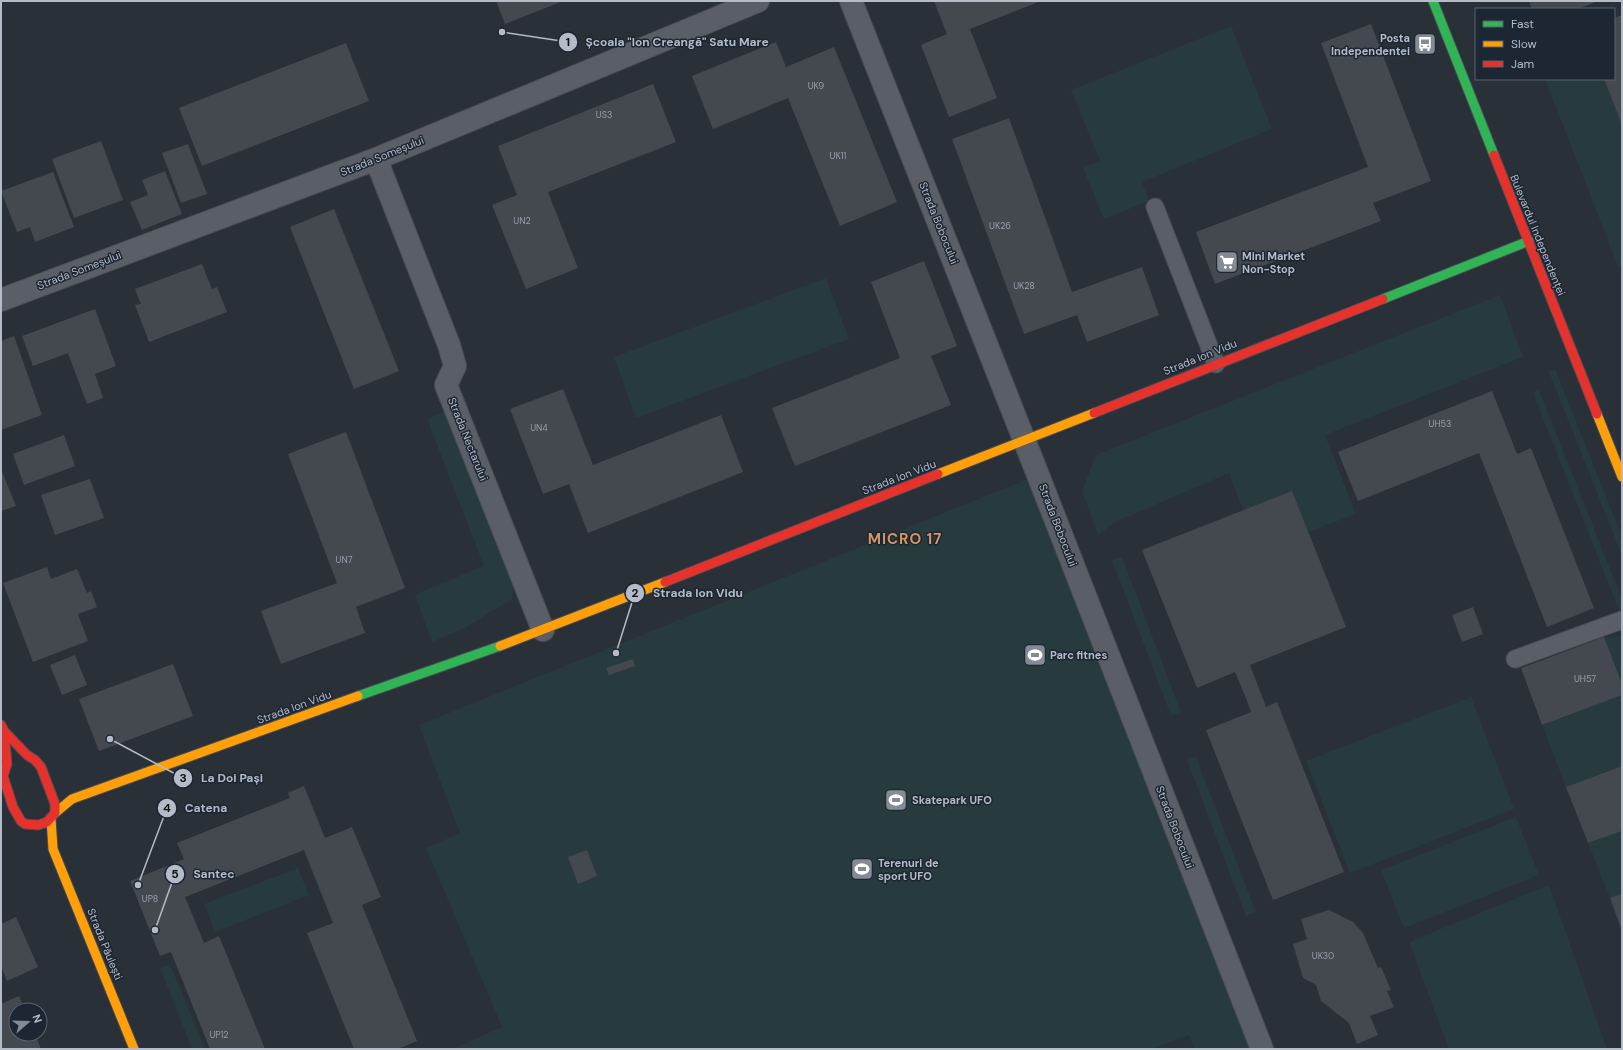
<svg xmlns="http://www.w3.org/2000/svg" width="1623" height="1050" font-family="'DM Sans',sans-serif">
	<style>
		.green { fill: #273a3e }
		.building { fill: #444950 }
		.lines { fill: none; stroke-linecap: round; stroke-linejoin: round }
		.lane-casing { stroke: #484c53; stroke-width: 19 }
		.street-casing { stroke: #484c53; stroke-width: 24 }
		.fast-casing { stroke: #484c53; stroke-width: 11 }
		.slow-casing { stroke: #484c53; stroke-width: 11 }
		.jam-casing { stroke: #484c53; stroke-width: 11 }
		.lane { stroke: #5a5e66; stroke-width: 17 }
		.street { stroke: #5a5e66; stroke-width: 22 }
		.fast { stroke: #30b455; stroke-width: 9 }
		.slow { stroke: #ff9f0a; stroke-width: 9 }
		.jam { stroke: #e5322d; stroke-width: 9 }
		.labels { text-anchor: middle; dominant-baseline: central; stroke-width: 3; stroke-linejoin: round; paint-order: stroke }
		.number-label { font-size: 9px; fill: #989fab }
		.poi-label { font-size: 11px; font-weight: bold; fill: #b4bcc9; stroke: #1d2633; text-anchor: start }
		.street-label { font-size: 11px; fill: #b4bcc9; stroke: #1d2633 }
		.district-label { font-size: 15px; font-weight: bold; letter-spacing: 1px; fill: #d59563; stroke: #1d2633 }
		.leader { fill: none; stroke: #b4bcc9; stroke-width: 1.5 }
		.callout-dot { fill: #b4bcc9; stroke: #1d2633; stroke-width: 1.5 }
		.mark-label { font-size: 12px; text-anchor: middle; font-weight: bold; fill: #111 }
		.callout-label { font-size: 12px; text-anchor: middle; font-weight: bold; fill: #b4bcc9; stroke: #1d2633; stroke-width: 3; stroke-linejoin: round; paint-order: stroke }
	</style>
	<rect width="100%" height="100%" fill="#2a3038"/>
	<path class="green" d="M1231 26 1272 129 1142 182 1149 201 1104 219 1083 168 1100 161 1071 90Z
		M1545 79H1604L1622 125V264L1618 266Z
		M826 278 849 339 636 418 614 357Z
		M1500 295 1523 357 1325 435 1356 514 1308 532 1243 510 1229 473 1115 522 1098 535 1082 491 1096 455Z
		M1555 369 1622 537V556L1549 372Z
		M1539 390 1622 599V609L1619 610 1533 393Z
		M447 411 514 583 512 599 465 628 432 642 415 595 425 590 484 566 427 419Z
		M1038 475 1260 1049H1195L1189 1035 1152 1049H453L502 1027 426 848 460 833 419 725Z
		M1122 557 1181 712 1171 716 1112 560Z
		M1622 636V684L1604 637Z
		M1622 695V766L1566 787 1542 725Z
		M1471 697 1514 809 1350 873 1306 761Z
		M1196 757 1256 912 1246 916 1187 760Z
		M1516 817 1539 875 1404 928 1381 870Z
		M1622 831V894L1610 898 1588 843Z
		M298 868 309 895 215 932 204 904Z
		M1549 885 1607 1049H1449L1409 942Z
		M170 964 205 1049H192L160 968Z"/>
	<path class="building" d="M496 1H563L505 24Z
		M934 1H1041L970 29 997 98 949 117 921 45 947 34Z
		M1529 1H1599L1577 9H1532Z
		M1622 15V125L1604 79H1614V18Z
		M1371 24 1431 181 1373 203 1381 221 1215 284 1196 232 1368 167 1321 43Z
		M776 42 786 67 834 47 897 202 840 226 788 98 713 129 692 76Z
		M346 43 369 101 202 166 179 108Z
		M653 84 676 142 548 192 578 268 526 289 492 205 517 195 498 146Z
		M1009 118 1072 292 1142 267 1159 315 1087 342 1077 315 1024 334 952 139Z
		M101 141 123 200 74 218 52 159Z
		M188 144 207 194 181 203 162 153Z
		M165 171 182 214 142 230 130 202 148 195 142 180Z
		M53 172 74 227 35 242 30 227 17 232 1 191Z
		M334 209 399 371 354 389 290 227Z
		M924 261 957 346 931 356 951 405 795 466 772 408 900 358 871 282Z
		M202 264 212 289 217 287 227 312 149 342 135 305 141 304 135 289Z
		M95 309 116 366 95 374 103 398 87 404 68 353 33 366 22 336Z
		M14 336 42 415 1 430V341Z
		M563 389 593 465 721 415 743 472 588 533 569 484 543 494 510 409Z
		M1492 391 1517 454 1531 448 1594 608 1547 627 1479 453 1358 501 1338 452Z
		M346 432 405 588 356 607 365 633 281 664 261 611 337 583 288 454Z
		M64 435 75 466 24 485 13 454Z
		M1 469 16 506 1 511Z
		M90 479 104 518 55 535 41 495Z
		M1292 491 1346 627 1250 665 1266 707 1277 702 1344 872 1273 900 1206 730 1251 712 1246 698 1235 672 1197 688 1142 550Z
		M47 567 51 579 77 569 87 593 91 591 97 607 78 614 88 641 33 662 3 583Z
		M1473 607 1483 634 1462 642 1452 615Z
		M1604 637 1622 684V695L1542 725 1521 668Z
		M75 655 87 685 62 695 50 665Z
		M633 659 635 666 609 675 606 668Z
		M173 664 193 716 99 751 79 699Z
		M1622 766V831L1588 843 1566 787Z
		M304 786 325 838 352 827 381 897 362 905 417 1041 398 1049H354L307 933 333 923 304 850 185 897 204 943 219 936 265 1049H210L171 952 160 956 130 881 184 859 177 843 290 798 288 793Z
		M587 850 597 876 578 884 568 857Z
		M1622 894V931L1610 898Z
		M1329 910 1353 922 1363 933 1378 968 1381 967 1391 990 1387 991 1394 1007 1370 1016 1378 1035 1357 1044 1349 1023 1321 1001 1316 985 1303 978 1293 944 1307 939 1301 919Z
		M16 917 38 967 7 981 1 966V924Z
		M19 996 25 1010H16V1034H35L41 1049H1V1004Z"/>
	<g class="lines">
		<g class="lane-casing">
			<path id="lane" d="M1155 207 1216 364
				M1515 659 1622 620"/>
		</g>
		<g class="street-casing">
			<path id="street" d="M851 1 1038 475 1262 1049
				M376 159 449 345 455 366 446 385 543 630
				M1 300 376 159 758 1"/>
		</g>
		<g class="fast-casing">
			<path id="fast" d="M1433 1 1494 155
				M1383 299 1529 241
				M358 696 500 646"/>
		</g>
		<g class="slow-casing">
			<path id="slow" d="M1597 414 1622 477
				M938 474 1094 413
				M500 646 665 582
				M55 813 72 799 358 696
				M51 819 53 849 134 1049"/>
		</g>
		<g class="jam-casing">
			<path id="jam" d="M1494 155 1597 414
				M1094 413 1383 299
				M665 582 938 474
				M1 725 4 731 7 764 3 776 13 807 21 821 25 824 38 825 47 822 55 813V804L41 767 35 760 27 755 4 731"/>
		</g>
		<use href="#lane" class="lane"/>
		<use href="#street" class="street"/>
		<use href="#fast" class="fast"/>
		<use href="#slow" class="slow"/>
		<use href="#jam" class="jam"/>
	</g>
	<defs>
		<g id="bus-square" transform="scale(1.15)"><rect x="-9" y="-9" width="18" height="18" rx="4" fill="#848b96" stroke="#1d2633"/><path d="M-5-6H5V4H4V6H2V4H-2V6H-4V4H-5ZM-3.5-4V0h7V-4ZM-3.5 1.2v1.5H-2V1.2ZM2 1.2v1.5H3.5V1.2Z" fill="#fff"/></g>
		<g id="supermarket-square" transform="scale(1.15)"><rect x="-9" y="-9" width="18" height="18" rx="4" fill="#848b96" stroke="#1d2633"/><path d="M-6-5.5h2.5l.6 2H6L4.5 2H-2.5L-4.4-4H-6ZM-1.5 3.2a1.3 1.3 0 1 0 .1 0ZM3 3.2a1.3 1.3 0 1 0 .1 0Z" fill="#fff"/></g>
		<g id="stadium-square" transform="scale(1.15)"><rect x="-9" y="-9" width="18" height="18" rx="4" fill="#848b96" stroke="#1d2633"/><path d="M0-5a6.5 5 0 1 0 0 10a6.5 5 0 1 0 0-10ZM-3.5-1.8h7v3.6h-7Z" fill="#fff"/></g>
	</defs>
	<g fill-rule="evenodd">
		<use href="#bus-square" x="1425" y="44"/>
		<use href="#supermarket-square" x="1227" y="262"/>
		<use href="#stadium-square" x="1035" y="655"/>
		<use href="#stadium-square" x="896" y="800"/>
		<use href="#stadium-square" x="862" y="869"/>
	</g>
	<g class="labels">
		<g class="number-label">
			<text x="816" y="86">UK9</text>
			<text x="604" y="115">US3</text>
			<text x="838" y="156">UK11</text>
			<text x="522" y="221">UN2</text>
			<text x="1000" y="226">UK26</text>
			<text x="1024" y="286">UK28</text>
			<text x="1440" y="424">UH53</text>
			<text x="539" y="428">UN4</text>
			<text x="344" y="560">UN7</text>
			<text x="1585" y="679">UH57</text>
			<text x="150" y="899">UP8</text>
			<text x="1323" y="956">UK30</text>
			<text x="219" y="1035">UP12</text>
		</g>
		<g class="poi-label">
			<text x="1410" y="38" text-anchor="end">Posta<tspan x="1410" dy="13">Independentei</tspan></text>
			<text x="1242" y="256">Mini Market<tspan x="1242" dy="13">Non-Stop</tspan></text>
			<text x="1050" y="655">Parc fitnes</text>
			<text x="912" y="800">Skatepark UFO</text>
			<text x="878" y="863">Terenuri de<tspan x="878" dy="13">sport UFO</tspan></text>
		</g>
		<g class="street-label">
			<text transform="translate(382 156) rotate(-22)">Strada Someșului</text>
			<text transform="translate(939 223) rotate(68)">Strada Bobocului</text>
			<text transform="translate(1538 235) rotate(68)">Bulevardul Independenței</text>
			<text transform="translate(79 270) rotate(-21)">Strada Someșului</text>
			<text transform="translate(1200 357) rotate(-22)">Strada Ion Vidu</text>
			<text transform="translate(468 439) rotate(68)">Strada Nectarului</text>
			<text transform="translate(899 477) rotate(-21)">Strada Ion Vidu</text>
			<text transform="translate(1058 525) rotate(69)">Strada Bobocului</text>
			<text transform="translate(294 707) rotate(-20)">Strada Ion Vidu</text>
			<text transform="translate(1175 827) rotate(69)">Strada Bobocului</text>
			<text transform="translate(105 944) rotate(68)">Strada Păulești</text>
		</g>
		<g class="district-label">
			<text x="905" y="539">MICRO 17</text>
		</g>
	</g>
	<path class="leader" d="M502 32L568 42M616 653L635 593M110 739L183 778M138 885L167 808M155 930L175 874"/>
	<g class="callout-dot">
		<circle cx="502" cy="32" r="4"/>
		<circle cx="616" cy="653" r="4"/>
		<circle cx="110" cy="739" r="4"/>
		<circle cx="138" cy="885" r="4"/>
		<circle cx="155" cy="930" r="4"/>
		<circle cx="568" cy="42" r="10"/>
		<circle cx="635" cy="593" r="10"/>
		<circle cx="183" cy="778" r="10"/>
		<circle cx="167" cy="808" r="10"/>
		<circle cx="175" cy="874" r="10"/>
	</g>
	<g class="mark-label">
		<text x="568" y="46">1</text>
		<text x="635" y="597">2</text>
		<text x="183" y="782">3</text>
		<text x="167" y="812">4</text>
		<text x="175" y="878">5</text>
	</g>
	<g class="callout-label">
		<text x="677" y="46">Școala "Ion Creangă" Satu Mare</text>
		<text x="698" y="597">Strada Ion Vidu</text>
		<text x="232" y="782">La Doi Pași</text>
		<text x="206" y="812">Catena</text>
		<text x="214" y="878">Santec</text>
	</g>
	<rect width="1623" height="1050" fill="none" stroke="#b4bcc9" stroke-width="4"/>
	<rect x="1475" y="8" width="140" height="72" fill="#1d2633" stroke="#59626f"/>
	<rect x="1483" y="21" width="20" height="6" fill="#30b455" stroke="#59626f"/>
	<text x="1511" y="28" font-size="12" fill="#b4bcc9">Fast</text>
	<rect x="1483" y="41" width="20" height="6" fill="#ff9f0a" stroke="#59626f"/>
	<text x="1511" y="48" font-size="12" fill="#b4bcc9">Slow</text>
	<rect x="1483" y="61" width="20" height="6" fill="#e5322d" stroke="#59626f"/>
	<text x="1511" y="68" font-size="12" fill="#b4bcc9">Jam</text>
	<g transform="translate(28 1022) rotate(70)"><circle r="19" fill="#1d2633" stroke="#59626f"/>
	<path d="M0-3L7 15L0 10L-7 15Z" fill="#848b96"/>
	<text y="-6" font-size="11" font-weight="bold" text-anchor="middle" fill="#b4bcc9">N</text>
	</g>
</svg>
